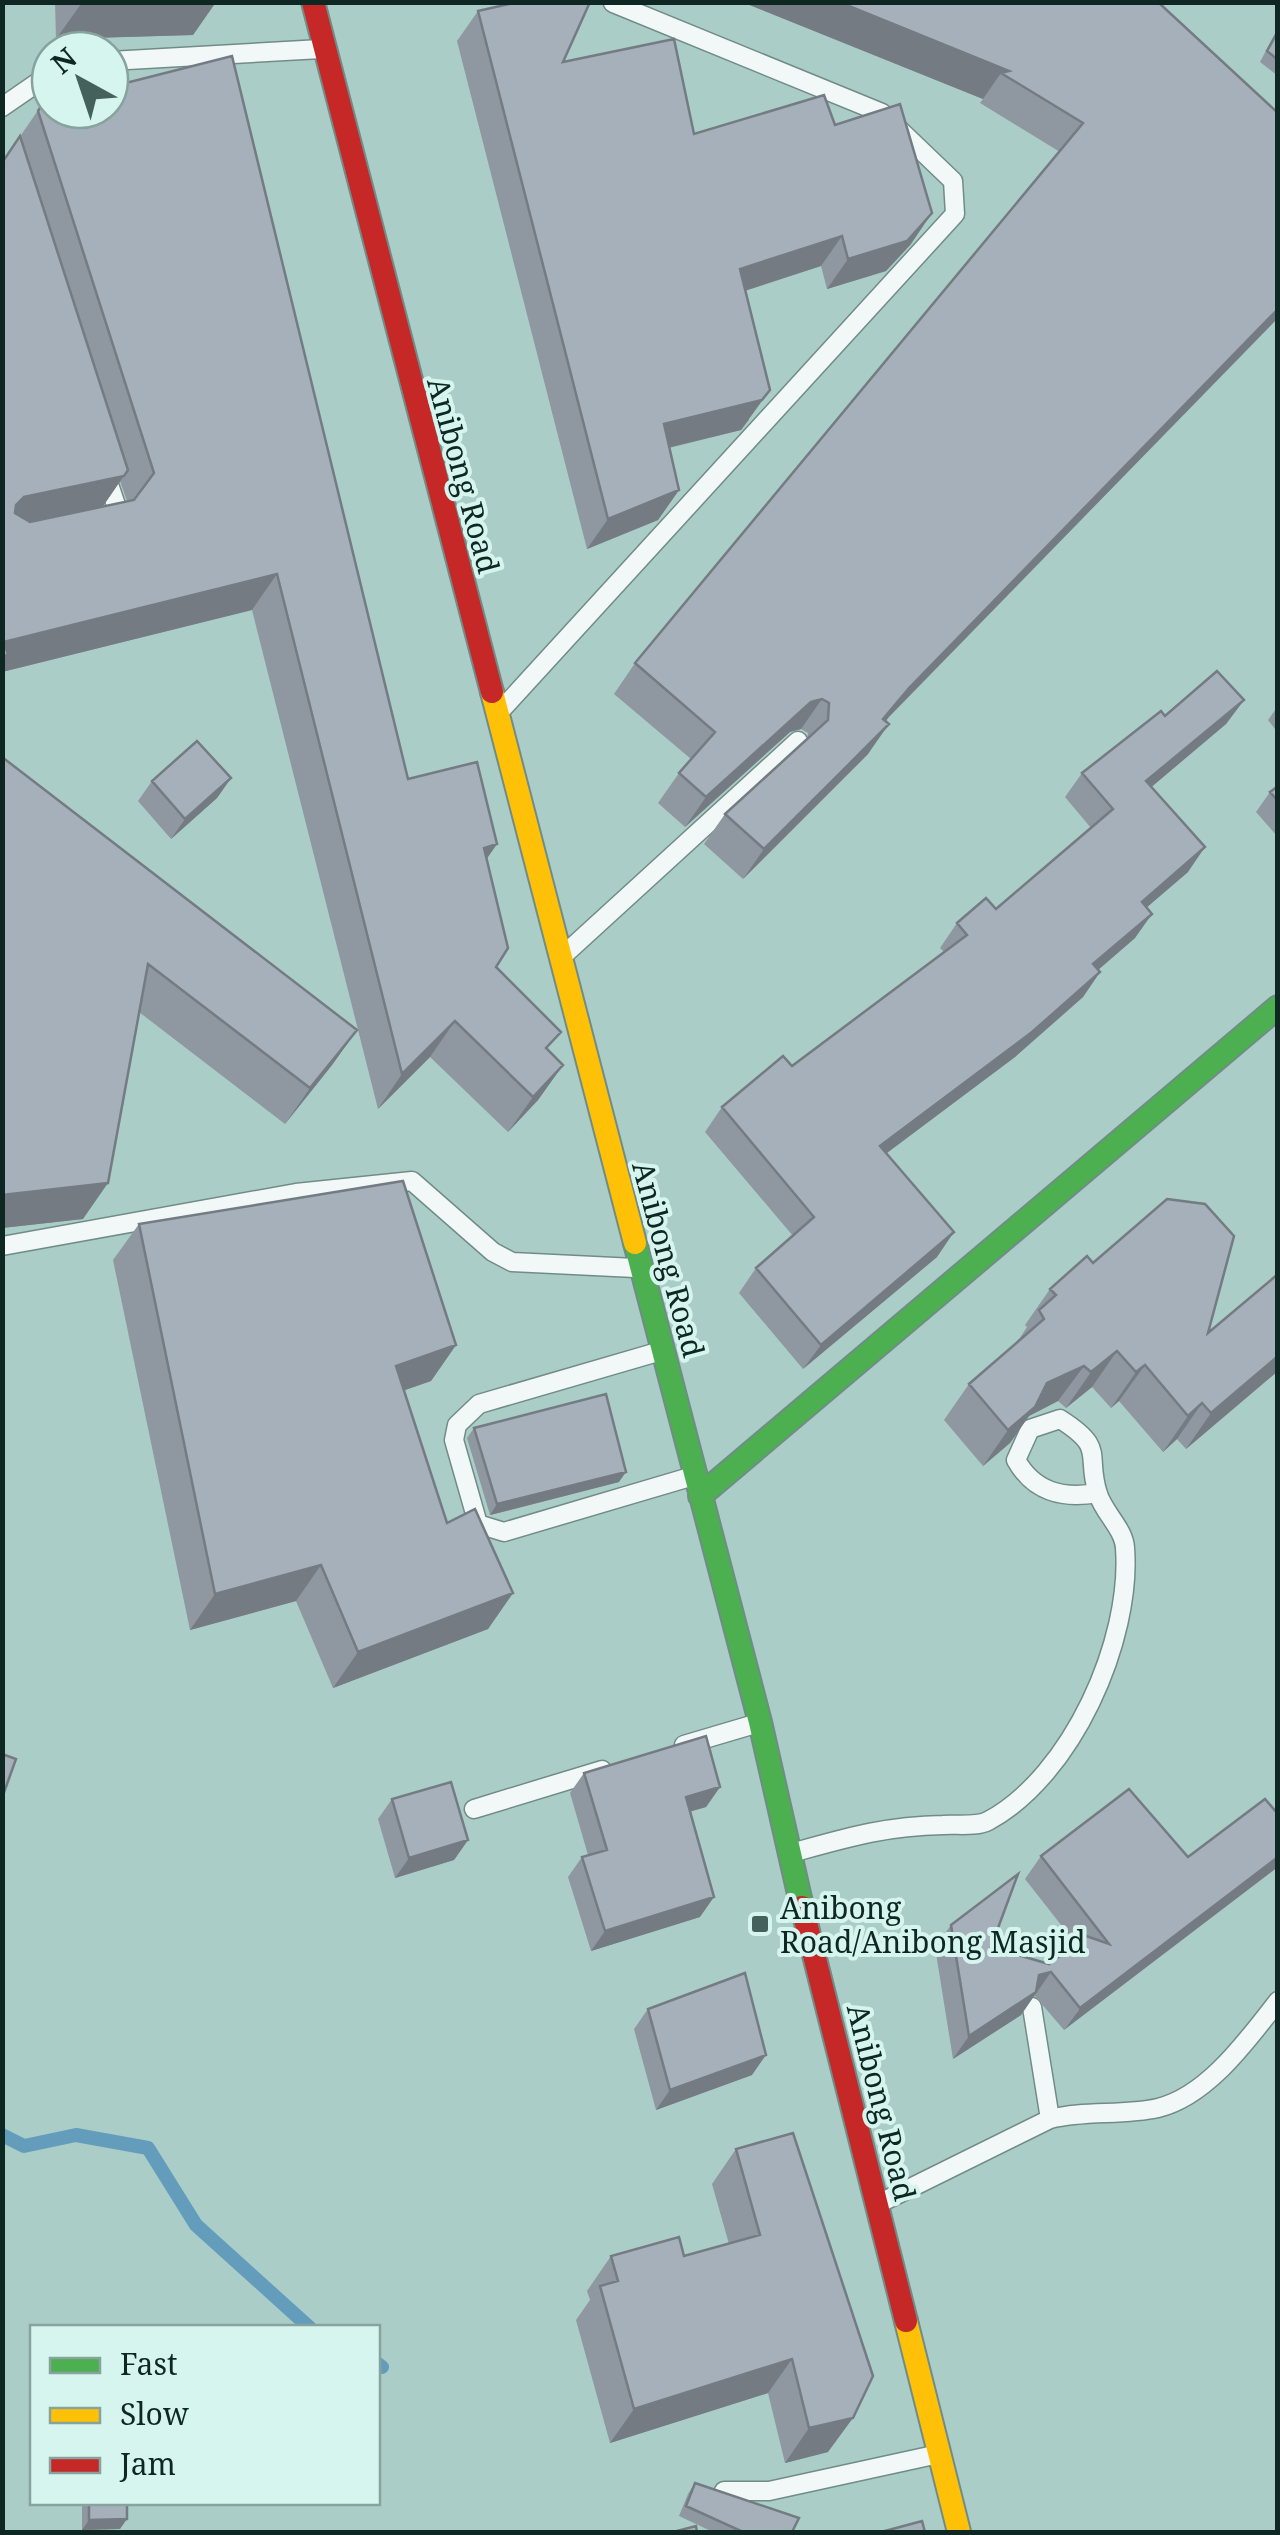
<svg xmlns="http://www.w3.org/2000/svg" width="1280" height="2535" font-family="'Noto Serif',serif">
	<style>
		.lines { fill: none; stroke-linecap: round; stroke-linejoin: round }
		.stream { stroke: #649dbc; stroke-width: 14 }
		.lane-casing { stroke: #718c87; stroke-width: 21 }
		.fast-casing { stroke: #718c87; stroke-width: 26 }
		.slow-casing { stroke: #718c87; stroke-width: 26 }
		.jam-casing { stroke: #718c87; stroke-width: 26 }
		.lane { stroke: #f2f8f7; stroke-width: 18 }
		.fast { stroke: #4caf50; stroke-width: 22 }
		.slow { stroke: #ffc107; stroke-width: 22 }
		.jam { stroke: #c62828; stroke-width: 22 }
		.wall { fill: #8f97a0; fill-rule: evenodd }
		.shaded-wall { fill: #747b82 }
		.building { fill: #a6b0ba; stroke: #747b82; stroke-width: 2.5 }
		.poi-dot { fill: #45615c; stroke: #d7f5ef; stroke-width: 4 }
		.labels { text-anchor: middle; dominant-baseline: central; stroke-width: 8; stroke-linejoin: round; paint-order: stroke }
		.street-label { font-size: 30px; fill: #0e2723; stroke: #d7f5ef }
		.poi-label { font-size: 30px; fill: #0e2723; stroke: #d7f5ef; text-anchor: start }
	</style>
	<rect width="100%" height="100%" fill="#abcdc7"/>
	<g class="lines">
		<path class="stream" d="M2 2135 24 2146 76 2135 148 2148 196 2225 310 2328
			M378 2364 382 2367"/>
		<g class="lane-casing">
			<path id="lane" d="M110 61 321 49
				M2 107 50 74
				M104 470 117 508 106 523
				M504 707 955 214 953 181 882 113 613 3
				M567 952 798 741
				M2 1246 296 1193 412 1181 493 1252 512 1262 635 1268
				M661 1351 479 1404 457 1425 454 1440 478 1524 504 1532 690 1477
				M684 1745 755 1724
				M474 1809 602 1770
				M795 1852C849 1837 886 1826 943 1825 956 1824 977 1827 988 1821 1072 1776 1132 1640 1125 1548 1124 1529 1104 1513 1098 1494 1085 1453 1107 1449 1060 1419L1030 1429 1016 1460C1034 1492 1062 1499 1098 1493
				M1032 2007 1050 2119
				M882 2202 1050 2119C1085 2110 1122 2116 1158 2108 1208 2096 1248 2039 1278 2001
				M724 2491H769L934 2455"/>
		</g>
		<g class="fast-casing">
			<path id="fast" d="M635 1243 760 1722 802 1907
				M700 1496 1278 1007"/>
		</g>
		<g class="slow-casing">
			<path id="slow" d="M492 692 635 1243
				M906 2321 959 2532"/>
		</g>
		<g class="jam-casing">
			<path id="jam" d="M313 2 492 692
				M802 1907 906 2321"/>
		</g>
		<use href="#lane" class="lane"/>
		<use href="#fast" class="fast"/>
		<use href="#slow" class="slow"/>
		<use href="#jam" class="jam"/>
	</g>
	<path class="wall" d="M55 2H216L193 35 56 39Z
		M742 2H1158L888 718 868 754 743 879 704 844 725 814 807 738 808 733 801 729 790 732 685 827 658 803 679 773 691 759 614 694 635 663 1060 152 980 103 983 99Z
		M478 11 563 62 694 134 835 125 911 244 886 271 827 289 821 266 745 291 749 420 741 430 669 448 679 490 658 520 587 549 457 41Z
		M1278 28V76L1260 62Z
		M43 103 408 779 497 844 487 858 496 967 549 1050 563 1065 538 1100 508 1132 430 1057 378 1109 252 610 2 672V159L4 160ZM120 481 127 501 103 506Z
		M1244 700 1226 724 1151 787 1188 872 1147 907 1135 938 1098 970 1100 972 1083 997 1015 1057 886 1153 937 1257 803 1369 739 1293 756 1268 793 1236 705 1132 722 1107 792 1066 944 952 940 948 957 923 996 909 1091 828 1065 797 1082 773 1165 716Z
		M1278 706V733L1268 720Z
		M2 757 357 1030 332 1065 285 1124 139 1012 83 1219 2 1228Z
		M231 778 217 798 171 839 138 801 152 781Z
		M1278 786V837L1256 812 1270 792Z
		M139 1224 456 1345 431 1381 404 1390 447 1523 513 1593 488 1629 333 1688 296 1601 190 1630 113 1260Z
		M1093 1263 1208 1333 1278 1371 1186 1449 1177 1439 1163 1452 1119 1401 1111 1408 1092 1387 1066 1408 1058 1401 1029 1416 1010 1443 983 1466 944 1420 969 1384 1016 1344 1027 1327 1025 1325 1050 1289Z
		M474 1428 619 1482 490 1515 467 1438Z
		M584 1773 720 1787 706 1807 691 1811 700 1917 591 1951 568 1877 582 1857 588 1855 570 1793Z
		M392 1799 468 1840 454 1860 395 1878 378 1819Z
		M1041 1856 1188 1857 1064 2030 1034 1995 1021 2015 953 2059 935 1947 951 1925 991 1947 1049 1964 1076 1944 1025 1879Z
		M648 2009 752 2075 656 2110 634 2029Z
		M736 2149 828 2452 785 2463 768 2393 610 2443 576 2320 590 2300 587 2291 611 2256H684L729 2244 712 2184Z
		M695 2483 792 2532H713L679 2516 688 2494Z
		M82 2502H127L120 2529 82 2530Z"/>
	<path class="shaded-wall" d="M112 2H216L193 35 56 39 81 4Z
		M742 2H839L1009 71 1001 73 983 99Z
		M932 213 911 244 886 271 827 289 848 259Z
		M842 236 821 266 719 299 740 269Z
		M1278 309V318L888 718 862 749 883 719 909 688Z
		M770 390 741 430 642 454 664 424Z
		M128 470 99 512 2 532 16 505 24 497Z
		M679 490 658 520 587 549 608 519Z
		M277 574 252 610 2 672V644L4 642Z
		M822 699 801 729 790 732 685 827 706 797 811 702Z
		M1244 700 1226 724 1129 806 1146 781Z
		M889 724 868 754 743 879 764 849Z
		M231 778 217 798 171 839 185 819Z
		M497 844 472 880 484 848Z
		M1205 847 1188 872 1125 926 1142 902Z
		M1152 914 1135 938 1076 989 1093 964Z
		M1100 972 1083 997 1015 1057 863 1171 880 1146Z
		M455 1021 430 1057 378 1109 402 1074Z
		M357 1030 332 1065 285 1124 310 1088Z
		M563 1065 538 1100 508 1132 533 1097Z
		M108 1183 83 1219 2 1228V1195Z
		M954 1232 937 1257 803 1369 821 1345Z
		M456 1345 431 1381 371 1402 396 1366Z
		M1117 1351 1092 1387 1066 1408 1091 1372Z
		M1278 1356V1371L1186 1449 1211 1413Z
		M1145 1365 1119 1401 1111 1408 1136 1372Z
		M1084 1366 1058 1401 1029 1416 1010 1443 983 1466 1008 1430 1047 1383Z
		M1202 1403 1177 1439 1163 1452 1188 1416Z
		M626 1472 619 1482 490 1515 497 1504Z
		M321 1565 296 1601 190 1630 215 1594Z
		M513 1593 488 1629 333 1688 358 1652Z
		M720 1787 706 1807 672 1817 686 1797Z
		M468 1840 454 1860 395 1878 409 1858Z
		M1278 1857V1867L1064 2030 1080 2008Z
		M714 1897 700 1917 591 1951 605 1931Z
		M1051 1972 1021 2015 953 2059 969 2036 1039 1975Z
		M766 2055 752 2075 656 2110 670 2090Z
		M792 2359 768 2393 610 2443 634 2409Z
		M853 2418 828 2452 785 2463 809 2428Z
		M127 2519 120 2529 82 2530 89 2520Z"/>
	<path class="building" d="M518 2H590L563 62 674 39 694 134 824 95 835 125 900 104 932 213 907 241 848 259 842 236 740 269 770 390 762 400 664 424 679 490 608 519 478 11Z
		M839 2H1158L1278 113V309L909 688 883 719 889 724 764 849 725 814 828 720 829 703 822 699 811 702 706 797 679 773 715 732 635 663 1083 123 1001 73 1009 71Z
		M1278 31V60L1267 51Z
		M232 56 408 779 477 762 497 844 484 848 508 948 496 967 561 1032 546 1048 563 1065 533 1097 455 1021 402 1074 277 574 4 642 8 655 2 656V159L4 160 20 136 128 470 124 476 24 497 16 505 15 513 30 522 134 500 154 473 38 111 43 103 50 102V110H110V87Z
		M1217 671 1244 700 1146 781 1205 847 1142 902 1152 914 1093 964 1100 972 1032 1032 880 1146 954 1232 821 1345 756 1268 814 1217 722 1107 783 1056 792 1066 967 935 957 923 986 898 996 909 1113 809 1082 773 1161 711 1165 716Z
		M197 741 231 778 185 819 152 781Z
		M2 757 357 1030 310 1088 148 964 108 1183 2 1195Z
		M1278 786V801L1270 792Z
		M403 1181 456 1345 396 1366 447 1523 475 1509 513 1593 358 1652 321 1565 215 1594 139 1224Z
		M1167 1199 1205 1204 1234 1236 1208 1333 1278 1274V1356L1211 1413 1202 1403 1188 1416 1145 1365 1136 1372 1117 1351 1091 1372 1084 1366 1047 1383 1035 1407 1008 1430 969 1384 1044 1319 1039 1310 1056 1295 1050 1289 1087 1256 1093 1263Z
		M606 1394 626 1472 497 1504 474 1428Z
		M706 1736 720 1787 686 1797 714 1897 605 1931 582 1857 607 1850 584 1773Z
		M2 1754 16 1759 2 1798Z
		M451 1782 468 1840 409 1858 392 1799Z
		M1129 1789 1188 1857 1265 1799 1278 1814V1857L1080 2008 1051 1972 1039 1975 1036 1992 969 2036 951 1925 1018 1874 991 1947 1049 1964 1086 1936 1109 1944 1041 1856Z
		M745 1973 766 2055 670 2090 648 2009Z
		M793 2133 873 2376 853 2418 809 2428 792 2359 634 2409 600 2286 618 2281 611 2256 679 2237 684 2256 760 2235 736 2149Z
		M695 2483 799 2518 792 2532H743L686 2506Z
		M89 2502H127V2519L89 2520Z
		M922 2521 925 2532H886L885 2531Z
		M696 2526 697 2532H673Z"/>
	<rect class="poi-dot" x="750" y="1914" width="20" height="20" rx="5"/>
	<g class="labels">
		<g class="street-label">
			<text transform="translate(464 475) rotate(75)">Anibong Road</text>
			<text transform="translate(669 1259) rotate(75)">Anibong Road</text>
			<text transform="translate(882 2102) rotate(76)">Anibong Road</text>
		</g>
		<g class="poi-label">
			<text x="780" y="1907">Anibong<tspan x="780" dy="34">Road/Anibong Masjid</tspan></text>
		</g>
	</g>
	<rect width="1280" height="2535" fill="none" stroke="#0e2723" stroke-width="10"/>
	<rect x="30" y="2325" width="350" height="180" fill="#d7f5ef" stroke="#87a39d" stroke-width="2.5"/>
	<rect x="50" y="2358" width="50" height="15" fill="#4caf50" stroke="#87a39d" stroke-width="2.5"/>
	<text x="120" y="2375" font-size="30" fill="#0e2723">Fast</text>
	<rect x="50" y="2408" width="50" height="15" fill="#ffc107" stroke="#87a39d" stroke-width="2.5"/>
	<text x="120" y="2425" font-size="30" fill="#0e2723">Slow</text>
	<rect x="50" y="2458" width="50" height="15" fill="#c62828" stroke="#87a39d" stroke-width="2.5"/>
	<text x="120" y="2475" font-size="30" fill="#0e2723">Jam</text>
	<g transform="translate(80 80) rotate(320)"><circle r="48" fill="#d7f5ef" stroke="#87a39d" stroke-width="2.5"/>
	<path d="M0-8L18 38L0 25L-18 38Z" fill="#45615c"/>
	<text y="-15" font-size="28" font-weight="bold" text-anchor="middle" fill="#0e2723">N</text>
	</g>
</svg>
